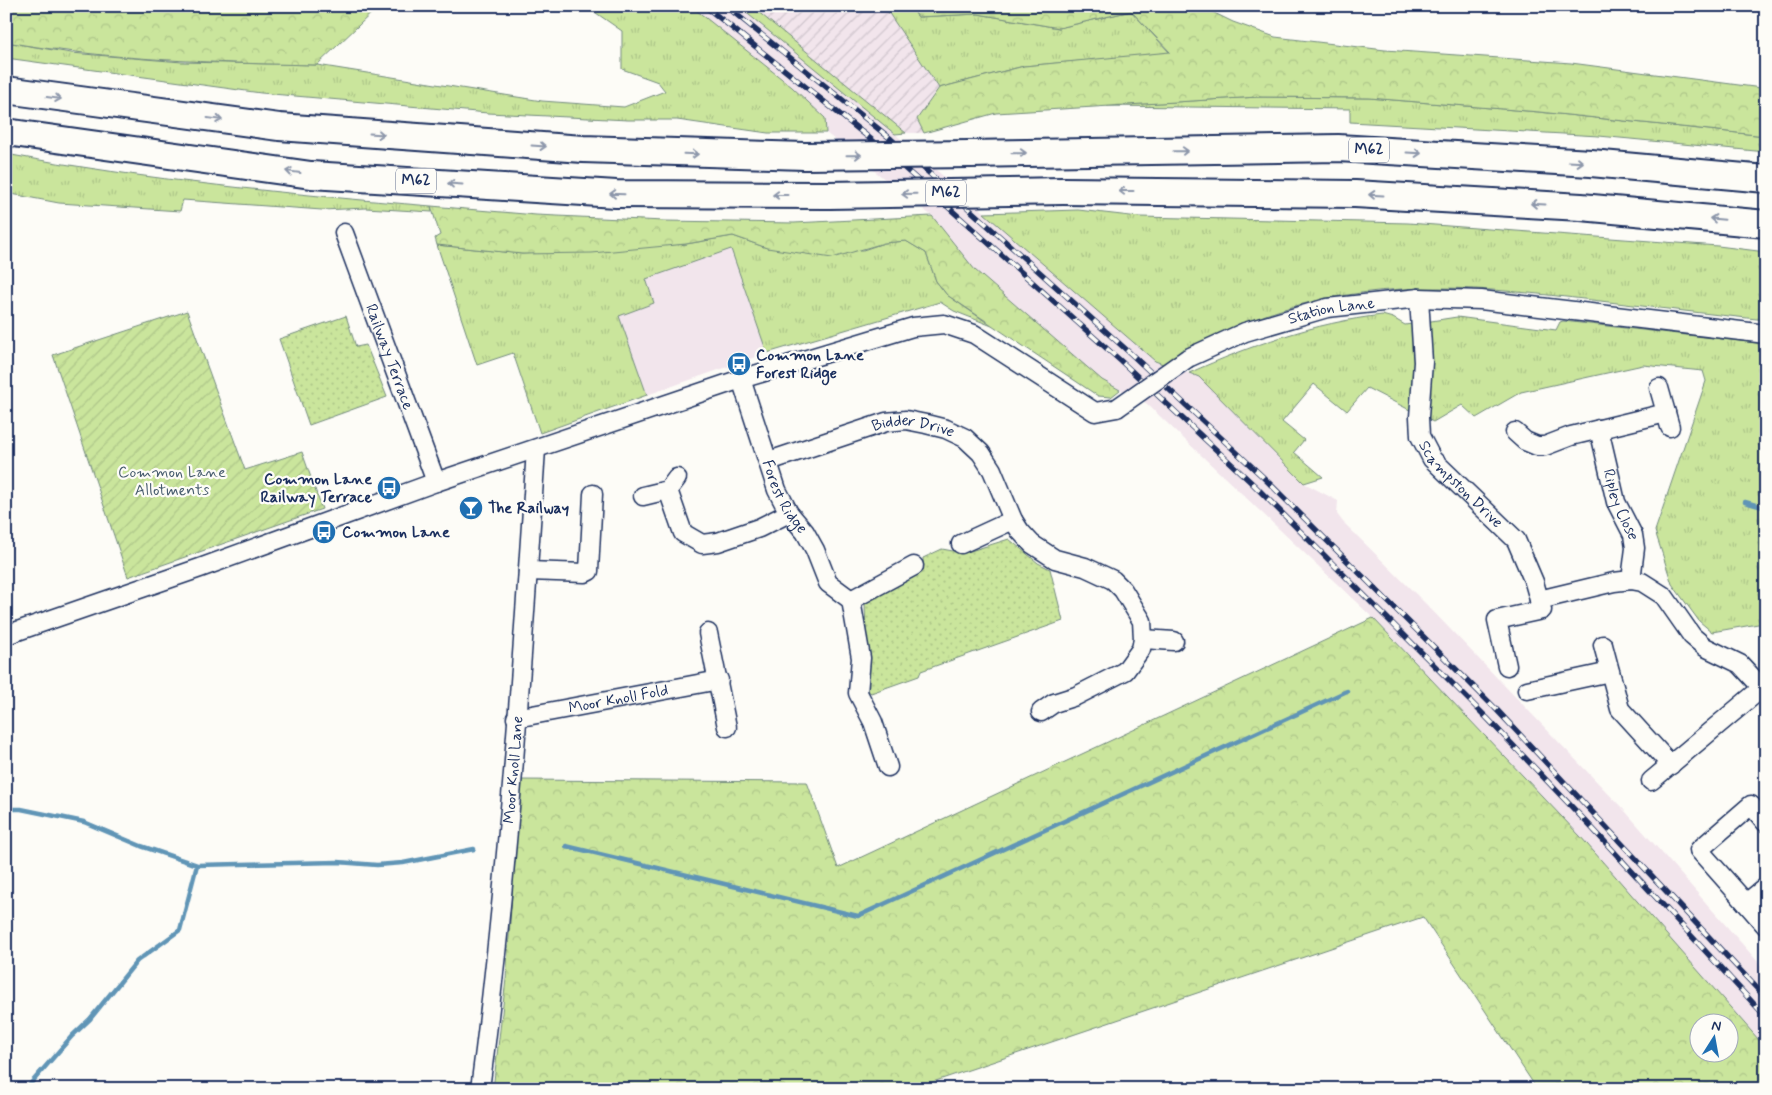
<svg xmlns="http://www.w3.org/2000/svg" width="1772" height="1095" font-family="Mynerve,sans-serif">
	<style>
		.built { fill: #f2e5ec }
		.industrial { fill: url(#industrial-furrows) }
		.grass { fill: url(#grass-tufts); stroke: #728a7d }
		.forest { fill: url(#forest-crowns); stroke: #728a7d; fill-rule: evenodd }
		.park { fill: url(#park-dots); stroke: #728a7d }
		.garden { fill: url(#garden-furrows); stroke: #728a7d }
		.lines { fill: none; stroke-linecap: round; stroke-linejoin: round }
		.stream { stroke: #6195b6; stroke-width: 4.5 }
		.minor-casing { stroke: #1b2f5e; stroke-width: 21 }
		.highway-casing { stroke: #1b2f5e; stroke-width: 30 }
		.minor { stroke: #fdfcf7; stroke-width: 18 }
		.highway { stroke: #fdfcf7; stroke-width: 26 }
		.rail-casing { stroke: #1b2f5e; stroke-width: 5.5 }
		.rail { stroke: #fdfcf7; stroke-width: 4; stroke-dasharray: 11; stroke-linecap: butt }
		.minor-bridge-casing { stroke: #1b2f5e; stroke-width: 21; stroke-linecap: butt }
		.highway-bridge-casing { stroke: #1b2f5e; stroke-width: 30; stroke-linecap: butt }
		.minor-bridge { stroke: #fdfcf7; stroke-width: 18 }
		.highway-bridge { stroke: #fdfcf7; stroke-width: 26 }
		.oneway { stroke: #8c96aa }
		.labels { text-anchor: middle; dominant-baseline: central; stroke-width: 4.5; stroke-linejoin: round; paint-order: stroke }
		.shield { fill: #fdfcf7; stroke: #5f6c8c; stroke-width: 1 }
		.shield-label { font-size: 15px; font-weight: bold; fill: #1b2f5e }
		.street-label { font-size: 16px; fill: #1b2f5e; stroke: #fdfcf7 }
		.poi-label { font-size: 16px; font-weight: bold; fill: #1b2f5e; stroke: #fdfcf7; text-anchor: start }
		.park-label { font-size: 16px; fill: #475c6e; stroke: #fdfcf7 }
	</style>
	<defs>
		<pattern id="industrial-furrows" width="10" height="10" patternUnits="userSpaceOnUse" patternTransform="scale(1.25)"><rect width="10" height="10" fill="#f2e5ec"/><path d="M-1 1l2-2M0 10L10 0M9 11l2-2" fill="none" stroke="#cfc5cd"/></pattern>
		<pattern id="grass-tufts" width="24" height="20" patternUnits="userSpaceOnUse" patternTransform="scale(1.25)"><rect width="24" height="20" fill="#cae59c"/><path d="M3 7l-1-3M5 7V3M7 7l1-3M15 17l-1-3M17 17v-4M19 17l1-3" fill="none" stroke="#adc589"/></pattern>
		<pattern id="forest-crowns" width="20" height="18" patternUnits="userSpaceOnUse" patternTransform="scale(1.25)"><rect width="20" height="18" fill="#cae59c"/><path d="M2 6a3 3 0 1 1 6 0M12 15a3 3 0 1 1 6 0" fill="none" stroke="#adc589"/></pattern>
		<pattern id="park-dots" width="8" height="8" patternUnits="userSpaceOnUse" patternTransform="scale(1.25)"><rect width="8" height="8" fill="#cae59c"/><path d="M2 2h.1M6 6h.1" fill="none" stroke="#adc589" stroke-width="1.8" stroke-linecap="round"/></pattern>
		<pattern id="garden-furrows" width="10" height="10" patternUnits="userSpaceOnUse" patternTransform="scale(1.25)"><rect width="10" height="10" fill="#cae59c"/><path d="M-1 1l2-2M0 10L10 0M9 11l2-2" fill="none" stroke="#adc589"/></pattern>
	</defs>
	<rect width="100%" height="100%" fill="#fdfcf7"/>
	<filter id="ink" filterUnits="userSpaceOnUse"><feTurbulence type="fractalNoise" baseFrequency=".02" numOctaves="2"/><feDisplacementMap in="SourceGraphic" scale="10" xChannelSelector="R" yChannelSelector="G"/><feConvolveMatrix kernelMatrix="1 2 1 2 8 2 1 2 1" color-interpolation-filters="sRGB"/></filter>
	<g filter="url(#ink)">
		<path class="built" d="M691 6H738L895 134 1155 361 1199 377 1304 483 1338 501 1337 514 1343 522 1426 604 1625 811 1766 971V1048L1580 836 1373 618 1146 403 1102 380 975 270 932 216 826 133 825 118Z
			M731 249 767 353 647 395 619 316 654 303 646 279Z"/>
		<path class="industrial" d="M751 6H884L939 88 917 119 924 133H906Z"/>
		<path class="grass" d="M586 6H691L792 87 825 118 826 133H768L677 120H628L488 113 261 93 6 58V42L71 53 182 62 317 65 542 101 624 107 665 91 658 82 622 69V31Z
			M738 6H751L906 133 895 134Z
			M884 6H910L918 17 978 14 1059 28 1131 11 1170 53 1024 66 939 88Z
			M1258 97 1369 98 1539 112 1766 136V152L1599 136 1350 122V109L1107 106Z
			M6 154C146 180 289 194 431 206L432 212 366 208 322 210 183 200 180 211 59 203 6 193Z
			M1078 210 1139 217 1408 223 1718 246 1766 252V320C1708 314 1650 307 1592 300 1481 287 1394 278 1284 309 1242 321 1202 344 1163 364L1155 361 984 213Z
			M733 236 767 248 863 250 884 243 906 241 926 253 936 281 947 295 992 326 954 311 940 302 767 353 731 249 646 279 654 303 619 316 647 395 540 433 513 353 477 365 437 245 522 254 686 244Z
			M1382 315 1393 318 1405 325 1457 317 1556 330 1560 322 1563 321 1766 344V625L1758 624 1712 632 1699 621 1672 584 1655 531 1706 381 1703 371 1643 365 1521 392 1476 418 1462 405 1433 422 1367 388 1347 411 1314 384 1282 422 1304 440 1294 452 1323 477 1304 483 1199 377 1189 373C1252 345 1313 323 1382 315Z"/>
		<path class="forest" d="M6 6H379L317 65C212 63 109 60 6 42Z
			M910 6H1200L1233 22 1275 37 1385 50 1571 63 1754 87 1766 89V136L1539 112 1369 98 1258 97 996 113 924 133 917 119 939 88 1024 66 1170 52 1131 11 1059 28 978 14 918 17Z
			M431 206 536 215 664 221 794 223 932 216 975 270 1102 380 1120 390 1111 397 1098 396 947 295 936 281 926 253 906 241 884 243 832 258 767 248 733 236 686 244 592 253 522 254 437 245 435 238 440 235Z
			M1373 618 1580 836 1766 1048V1089H1537L1423 917 912 1089H493L506 979 520 780 807 782 838 868ZM1700 1022H1730V1052H1700Z"/>
		<path class="park" d="M346 316 356 347 366 345 387 397 309 425 279 339Z
			M1009 539 1038 563 1050 569 1063 621 921 671 919 676 871 693 868 691 865 604 881 590 923 567V558L942 549 964 553Z"/>
		<path class="garden" d="M187 311 245 470 302 452 322 509 128 577 53 355Z"/>
		<g class="lines">
			<path class="stream" d="M1745 502 1766 508
				M6 809H21L84 822 141 846 197 865 338 862 377 865 403 863 474 849
				M566 846 858 916 1347 691
				M26 1089 72 1036 90 1019 137 961 180 930 197 865"/>
			<g class="minor-casing">
				<g id="minor">
					<path id="s1" d="M344 233 436 482"/>
					<path id="s2" d="M1419 298 1423 362 1419 417 1420 436 1432 459 1516 540 1534 582 1542 610 1497 620 1507 666"/>
					<path id="s3" d="M1188 358 1245 332 1327 308 1419 298 1481 300 1766 334"/>
					<path id="s4" d="M741 379 777 490 789 513 805 532 815 550 828 583 851 600 861 658 858 693 873 722 888 767"/>
					<path d="M1659 388 1670 427"/>
					<path id="s5" d="M1599 429 1616 502 1633 535 1635 548 1631 580"/>
					<path d="M1515 432 1525 441 1537 446H1545L1571 436 1666 413"/>
					<path id="s6" d="M769 461 886 422 906 420 926 424 946 429 965 438 981 453 992 470 1013 520 1020 531 1032 544 1055 559 1085 567 1113 580 1123 590 1142 621 1143 639 1141 649 1125 671 1076 696 1054 703 1041 712"/>
					<path d="M668 490 683 533 702 544 718 542 759 528 789 513"/>
					<path d="M643 496 668 490 677 478"/>
					<path d="M961 544 1013 520"/>
					<path d="M528 571 585 573 589 571 593 494"/>
					<path d="M851 600 914 566"/>
					<path d="M1539 600 1614 582 1631 580 1642 582 1664 596 1692 636 1705 647 1740 664 1766 692"/>
					<path d="M708 633 727 727"/>
					<path d="M6 635 200 568 436 482 741 379 913 327 944 324 974 334 1095 412 1117 408"/>
					<path d="M1143 639 1174 641"/>
					<path d="M1603 645 1620 709 1671 765"/>
					<path d="M1527 690 1610 672"/>
					<path id="s7" d="M516 718 719 680"/>
					<path d="M1651 781 1762 688"/>
					<path d="M1766 823 1751 805 1699 850 1746 903 1766 887"/>
					<path d="M1746 903 1766 926"/>
					<path id="s8" d="M480 1089C508 877 522 663 536 449"/>
				</g>
			</g>
			<g class="highway-casing">
				<path id="highway" d="M6 90 279 127 583 149 805 156
					M6 132 311 175 616 194 829 195
					M970 154 1338 148 1591 163 1766 179
					M1063 191 1355 194 1581 207 1766 224"/>
			</g>
			<use href="#minor" class="minor"/>
			<use href="#highway" class="highway"/>
			<g class="rail-casing">
				<path id="rail" d="M705 6 883 149 1123 363 1254 485 1487 718 1593 829 1766 1017
					M726 6 891 139 1130 353 1262 476 1495 708 1766 998"/>
			</g>
			<use href="#rail" class="rail"/>
			<g class="minor-bridge-casing">
				<path id="minor-bridge" d="M1117 408 1188 358"/>
			</g>
			<g class="highway-bridge-casing">
				<path id="highway-bridge" d="M805 156 970 154
					M829 195 1063 191"/>
			</g>
			<use href="#minor-bridge" class="minor-bridge"/>
			<use href="#highway-bridge" class="highway-bridge"/>
		</g>
		<defs><path id="oneway-shaft" d="M-6 0H5M1.5-3L5.5 0L1.5 3" fill="none" stroke-width="1.6" stroke-linecap="round" stroke-linejoin="round" transform="scale(1.25)"/></defs>
		<g class="oneway">
			<use href="#oneway-shaft" transform="translate(54 98) rotate(8)"/>
			<use href="#oneway-shaft" transform="translate(215 119) rotate(8)"/>
			<use href="#oneway-shaft" transform="translate(377 134) rotate(4)"/>
			<use href="#oneway-shaft" transform="translate(539 146) rotate(4)"/>
			<use href="#oneway-shaft" transform="translate(1181 151) rotate(-1)"/>
			<use href="#oneway-shaft" transform="translate(1019 153) rotate(-1)"/>
			<use href="#oneway-shaft" transform="translate(1414 153) rotate(3)"/>
			<use href="#oneway-shaft" transform="translate(691 154) rotate(2)"/>
			<use href="#oneway-shaft" transform="translate(854 155) rotate(-1)"/>
			<use href="#oneway-shaft" transform="translate(1576 162) rotate(3)"/>
			<use href="#oneway-shaft" transform="translate(293 172) rotate(-172)"/>
			<use href="#oneway-shaft" transform="translate(455 184) rotate(-176)"/>
			<use href="#oneway-shaft" transform="translate(1126 191) rotate(-180)"/>
			<use href="#oneway-shaft" transform="translate(617 194) rotate(-178)"/>
			<use href="#oneway-shaft" transform="translate(909 194) rotate(179)"/>
			<use href="#oneway-shaft" transform="translate(780 195) rotate(-180)"/>
			<use href="#oneway-shaft" transform="translate(1376 195) rotate(-177)"/>
			<use href="#oneway-shaft" transform="translate(1538 204) rotate(-177)"/>
			<use href="#oneway-shaft" transform="translate(1717 219) rotate(-175)"/>
		</g>
	</g>
	<defs>
		<g id="bus-disc" transform="scale(1.25)"><circle r="9.5" fill="#1f6fb2" stroke="#fdfcf7"/><path d="M-5-6H5V4H4V6H2V4H-2V6H-4V4H-5ZM-3.5-4V0h7V-4ZM-3.5 1.2v1.5H-2V1.2ZM2 1.2v1.5H3.5V1.2Z" fill="#fff"/></g>
		<g id="bar-disc" transform="scale(1.25)"><circle r="9.5" fill="#1f6fb2" stroke="#fdfcf7"/><path d="M-6-5H6L.8 .8V4.5H3.5V6h-7V4.5H-.8V.8Z" fill="#fff"/></g>
	</defs>
	<g fill-rule="evenodd">
		<use href="#bus-disc" x="739" y="364"/>
		<use href="#bus-disc" x="389" y="488"/>
		<use href="#bar-disc" x="471" y="508"/>
		<use href="#bus-disc" x="324" y="532"/>
	</g>
	<g class="labels">
		<g class="shield">
			<rect x="1349" y="137.5" width="40" height="25" rx="4"/>
			<rect x="396" y="168.5" width="40" height="25" rx="4"/>
			<rect x="926" y="180.5" width="40" height="25" rx="4"/>
		</g>
		<g class="shield-label">
			<text x="1369" y="150">M62</text>
			<text x="416" y="181">M62</text>
			<text x="946" y="193">M62</text>
		</g>
		<g class="street-label">
			<text stroke="none"><textPath href="#s3" startOffset="152">Station Lane</textPath></text>
			<text stroke="none"><textPath href="#s1" startOffset="132">Railway Terrace</textPath></text>
			<text stroke="none"><textPath href="#s6" startOffset="151">Bidder Drive</textPath></text>
			<text stroke="none"><textPath href="#s2" startOffset="202">Scampston Drive</textPath></text>
			<text stroke="none"><textPath href="#s4" startOffset="126">Forest Ridge</textPath></text>
			<text stroke="none"><textPath href="#s5" startOffset="79">Ripley Close</textPath></text>
			<text stroke="none"><textPath href="#s7" startOffset="104">Moor Knoll Fold</textPath></text>
			<text stroke="none"><textPath href="#s8" startOffset="321">Moor Knoll Lane</textPath></text>
		</g>
		<g class="poi-label">
			<text x="756" y="355">Common Lane<tspan x="756" dy="18">Forest Ridge</tspan></text>
			<text x="372" y="479" text-anchor="end">Common Lane<tspan x="372" dy="18">Railway Terrace</tspan></text>
			<text x="488" y="508">The Railway</text>
			<text x="342" y="532">Common Lane</text>
		</g>
		<g class="park-label">
			<text x="172" y="472">Common Lane<tspan x="172" dy="18">Allotments</tspan></text>
		</g>
	</g>
	<rect width="1772" height="1095" fill="none" stroke="#fdfcf7" stroke-width="25"/>
	<rect x="12" y="12" width="1747" height="1070" fill="none" stroke="#1b2f5e" stroke-width="2" filter="url(#ink)"/>
	<g transform="translate(1714 1038) rotate(11)"><circle r="24" fill="#fdfcf7" stroke="#a3aaba"/>
	<path d="M0-4L9 19L0 12L-9 19Z" fill="#1f6fb2"/>
	<text y="-8" font-size="14" font-weight="bold" text-anchor="middle" fill="#1b2f5e">N</text>
	</g>
</svg>
